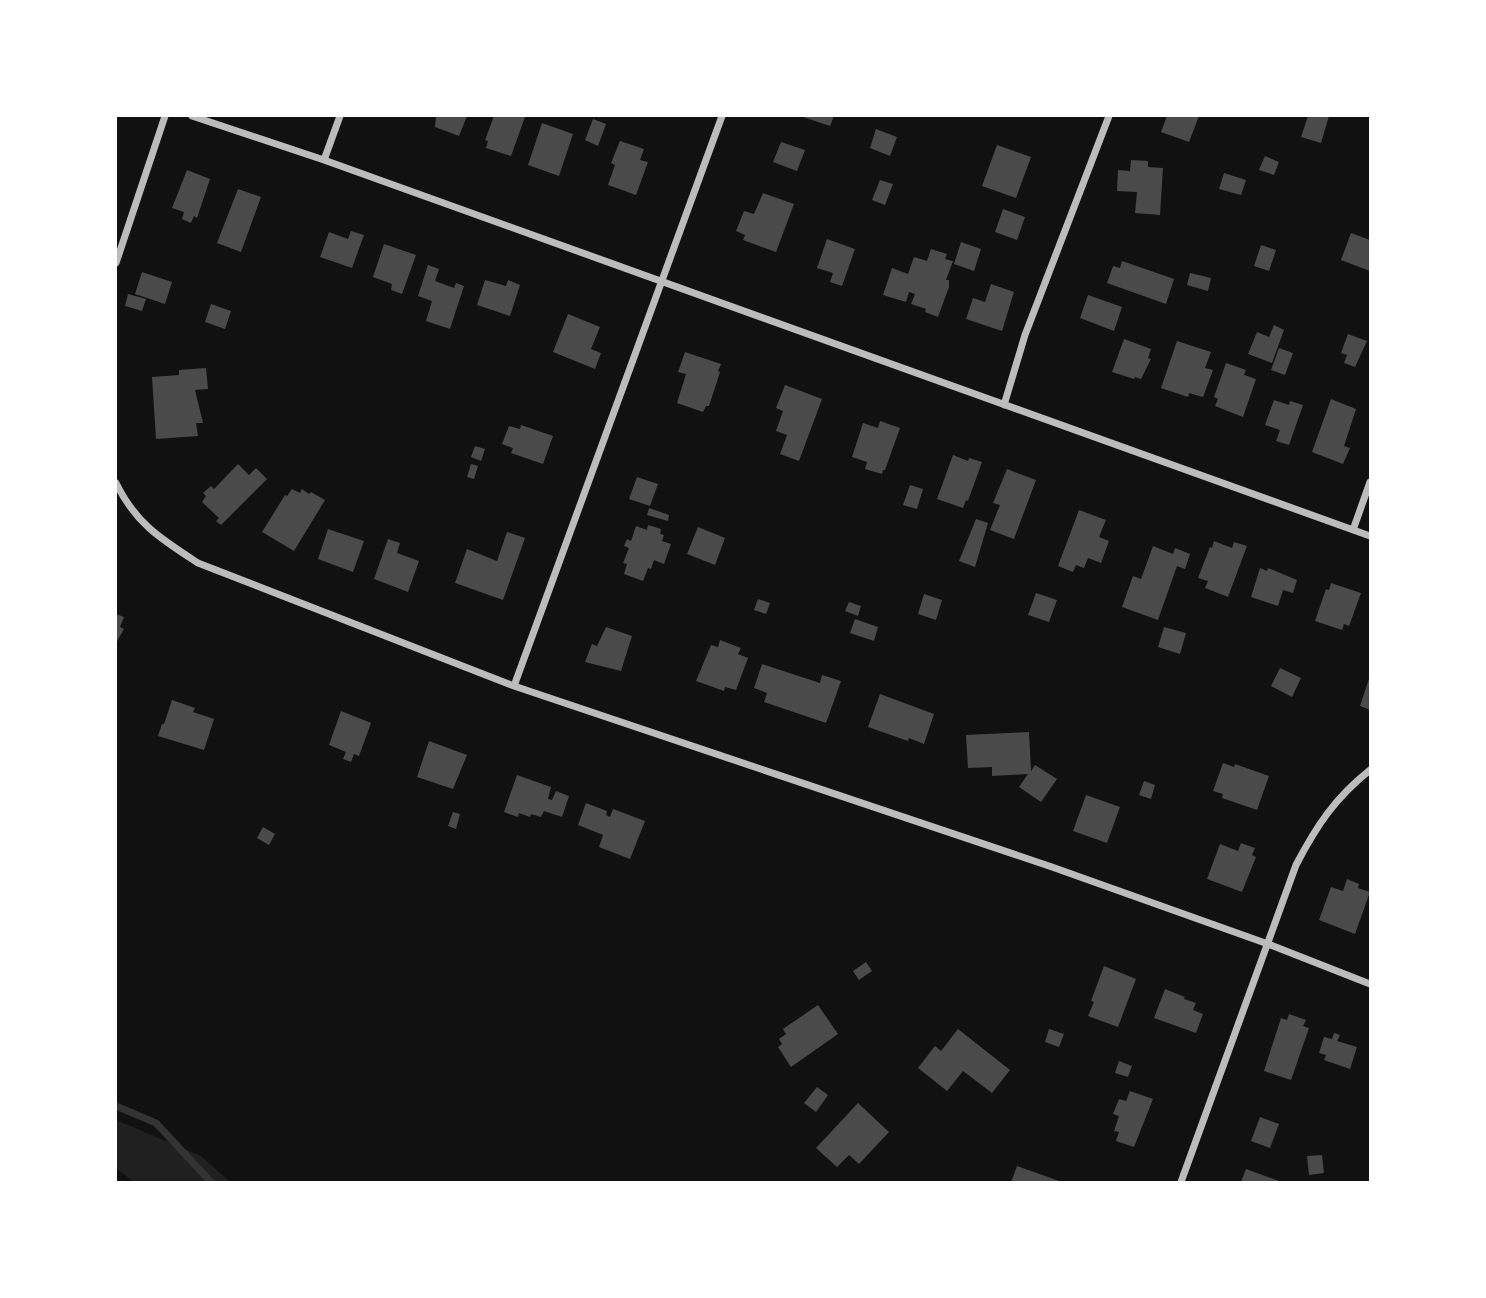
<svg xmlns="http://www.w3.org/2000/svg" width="1486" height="1298" font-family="'Libre Baskerville',serif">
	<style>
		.green { fill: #202020 }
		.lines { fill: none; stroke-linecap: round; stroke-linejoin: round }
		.stream { stroke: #333; stroke-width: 7 }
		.building { fill: #4a4a4a }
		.minor { stroke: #bcbcbc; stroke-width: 7 }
	</style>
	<rect width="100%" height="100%" fill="#111"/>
	<path class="green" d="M116 1120 201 1156 230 1182H134L116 1168Z"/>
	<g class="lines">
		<path class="stream" d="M116 1106 156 1123 211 1182"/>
	</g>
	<path class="building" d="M436 116H467L459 136 435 127Z
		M494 116 525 117 511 156 486 148 488 141 485 140Z
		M800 116H834L830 126Z
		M1167 116H1199L1189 142 1161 132Z
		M1308 116H1329L1321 143 1301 137Z
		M593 119 606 124 598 146 585 140Z
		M542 123 573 134 559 176 528 165Z
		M876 129 897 137 890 156 870 148Z
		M620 141 644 149 640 160 648 162 636 195 608 185 615 165 611 163Z
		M781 142 805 150 797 171 773 162Z
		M997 145 1031 157 1016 198 982 186Z
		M1265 156 1279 162 1274 175 1259 170Z
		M1131 160 1148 161V167L1163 168 1160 215 1135 213 1137 192 1117 191 1118 170 1130 171Z
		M187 170 210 179 197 218 194 216 191 223 182 219 184 212 172 208Z
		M1224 173 1246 180 1241 195 1219 189Z
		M880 180 893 184 885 205 872 200Z
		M238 189 261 197 241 252 217 243Z
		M763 193 794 204 776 252 743 240 745 235 736 231 744 211 754 214Z
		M1003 209 1025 217 1017 240 995 232Z
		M351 231 364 235 352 268 320 257 329 232 348 239Z
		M1351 233 1370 240V271L1341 260Z
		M827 239 855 249 842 286 830 282 833 273 817 268Z
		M961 242 981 249 974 271 954 264Z
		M384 244 416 255 402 294 391 290 392 284 373 277Z
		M1261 245 1276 250 1269 271 1254 266Z
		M931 249 947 254 945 259 953 261 946 280H949V287L938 317 925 312 926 309 911 304 915 294 909 292 906 302 883 295 892 268 908 274 914 257 927 261Z
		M1122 261 1174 279 1166 304 1107 283 1113 266 1120 268Z
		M428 265 439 269 435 281 454 288 456 283 464 286 450 329 426 321 432 301 418 296Z
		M142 272 172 282 165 304 135 294Z
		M1190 273 1211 278 1208 291 1187 285Z
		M485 280 506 286 508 280 520 285 510 316 477 305Z
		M991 284 1014 292 1002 331 966 319 973 298 985 302Z
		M128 294 146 299 142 311 125 306Z
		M1088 295 1122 307 1114 331 1080 318Z
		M211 304 231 311 225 329 205 322Z
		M568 314 600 327 591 349 601 353 595 369 553 352Z
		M1274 325 1284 330 1272 363 1248 354 1257 332 1269 337Z
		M1348 334 1367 341 1355 367 1344 363 1347 355 1341 353Z
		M1124 339 1151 349 1148 358 1151 359 1141 379 1135 377 1134 379 1112 372Z
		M1177 341 1211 352 1205 368 1213 370 1203 397 1189 393 1188 397 1161 388Z
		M1279 348 1293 353 1285 375 1271 370Z
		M685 352 721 364 718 371 720 372 709 406H706L703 412 677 403 686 374 678 372Z
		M1226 363 1246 370 1244 375 1256 379 1243 417 1215 406 1218 399 1214 397Z
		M206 368 208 389 195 390 203 423H196L198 436 156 439 152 377 179 375V370Z
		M785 385 822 399 799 461 780 454 787 435 776 431 783 411 776 408Z
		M1331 399 1356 409 1344 446 1350 448 1343 464 1312 452Z
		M1274 400 1289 405 1290 401 1303 405 1289 445 1276 441 1280 430 1265 425Z
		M880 421 900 428 885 470H883L882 474 865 469 867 462 852 457 863 423 878 428Z
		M521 425 553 436 543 464 511 453 513 448 502 444 509 426 520 429Z
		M475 446 485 449 481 461 471 457Z
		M953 455 968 461 969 458 982 462 968 501 966 500 963 508 937 499Z
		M238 464 249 475 256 468 267 479 221 525 216 521 219 518 202 502 206 496 203 493 211 486 214 489Z
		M471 464 478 466 474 479 467 477Z
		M1007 469 1036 480 1014 539 990 530 1000 505 993 503Z
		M637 477 658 484 650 506 629 499Z
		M910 485 923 489 917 509 903 505Z
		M292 489 300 493 302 489 309 494 311 492 325 500 294 551 262 532 285 495 287 496Z
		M649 508 669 515 668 521 647 515Z
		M1079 510 1106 520 1099 537 1109 541 1101 563 1088 558 1084 568 1076 565 1073 572 1058 566Z
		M976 519 988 523 975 567 959 561Z
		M648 525 661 529 660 534 664 535 662 541 671 544 664 564 654 560 651 569 648 568 643 581 624 574 627 564 623 563 629 548 624 546 627 539 631 541 636 526 647 530Z
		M698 527 725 538 715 565 687 554Z
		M328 529 364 541 353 572 318 559Z
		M507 532 525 538 503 600 455 583 467 549 497 561Z
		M388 539 400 543 397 553 419 561 408 592 374 579Z
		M1214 541 1232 548 1234 542 1247 546 1228 597 1205 588 1208 581 1198 578 1210 547 1212 548Z
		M1153 546 1173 554 1175 548 1190 554 1185 569 1177 566 1158 620 1122 607 1133 576 1141 579Z
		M1260 568 1267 571 1268 568 1297 580 1293 593 1283 590 1278 606 1251 597Z
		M1331 583 1361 593 1349 626 1344 624 1342 630 1315 621 1326 589 1329 590Z
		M1036 593 1057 600 1049 622 1028 615Z
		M924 594 942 600 936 620 918 614Z
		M758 599 770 603 766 614 754 610Z
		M849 602 861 606 858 616 845 611Z
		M116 614 124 617 120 627 124 629 116 643Z
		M855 619 878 627 874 641 850 633Z
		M606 627 632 636 621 671 585 662 592 644 597 646Z
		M1164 627 1186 633 1180 654 1158 647Z
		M720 640 741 648 738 654 748 658 736 690 725 687 724 691 696 681 711 645 718 647Z
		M762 664 820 683 822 675 841 681 826 723 764 702 767 693 754 688Z
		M1280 668 1301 678 1292 697 1271 686Z
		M1370 676V710L1360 706Z
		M880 694 934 714 924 744 909 738 908 741 868 727Z
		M172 700 195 708 193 712 214 719 204 750 158 736 162 724H164Z
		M341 711 371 723 359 756 354 754 351 762 343 759 346 752 329 745Z
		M1029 732 1031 771 1035 765 1057 779 1041 802 1019 787 1028 774 992 776V767L968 768 966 735Z
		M429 741 467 755 453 789 417 777Z
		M1223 763 1234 767 1235 764 1269 776 1257 810 1222 798 1223 794 1213 791Z
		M517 775 551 787 548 799 552 800 556 791 569 796 562 817 544 811 541 817 531 814 530 817 519 813 518 817 504 812Z
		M1144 781 1155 785 1151 799 1139 795Z
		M1086 795 1120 807 1107 843 1073 831Z
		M586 803 607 811 606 815 610 817 613 809 645 821 630 859 599 847 603 835 578 825Z
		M453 812 460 814 456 829 448 826Z
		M263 827 275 834 269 845 257 838Z
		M1241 843 1255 848 1252 855 1256 857 1242 892 1207 879 1220 844 1238 851Z
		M1347 879 1359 884 1358 888 1370 892 1355 934 1319 920 1331 887 1343 891Z
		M866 962 872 971 859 980 853 971Z
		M1104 966 1136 979 1118 1027 1088 1016 1094 1002 1091 1001Z
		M1165 989 1185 997 1184 999 1196 1003 1193 1010 1203 1014 1196 1033 1154 1018Z
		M818 1005 838 1034 791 1067 778 1047 782 1044 779 1039 786 1034 783 1029Z
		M1289 1014 1306 1020 1303 1026 1309 1028 1291 1080 1264 1071 1281 1018 1287 1020Z
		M958 1029 1010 1070 992 1093 963 1071 947 1091 918 1068 935 1046 941 1051Z
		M1049 1029 1064 1034 1059 1047 1045 1042Z
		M1334 1033 1340 1035 1337 1041 1357 1047 1350 1069 1324 1060 1326 1055 1319 1053 1324 1037 1332 1039Z
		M1119 1061 1132 1066 1128 1077 1115 1073Z
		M817 1087 828 1095 816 1112 804 1103Z
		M1130 1091 1153 1099 1134 1147 1116 1141 1119 1132 1114 1131 1119 1116 1113 1114 1119 1099 1126 1101Z
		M858 1103 889 1132 859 1164 849 1155 837 1167 816 1148Z
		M1260 1117 1279 1124 1270 1148 1251 1141Z
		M1322 1155 1324 1173 1309 1175 1307 1156Z
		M1017 1166 1062 1182H1011Z
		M1246 1169 1282 1182H1241Z"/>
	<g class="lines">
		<path class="minor" d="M192 116 324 160 1370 536
			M324 160 340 116
			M116 263 165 116
			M1004 405 1025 335 1109 116
			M116 483C136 524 161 539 198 563L514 686 1052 867 1268 944 1370 984
			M1353 530 1370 482
			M514 686 722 116
			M1181 1182 1296 865C1317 825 1335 798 1370 770"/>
	</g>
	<rect width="1486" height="1298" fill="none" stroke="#ffffff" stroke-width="234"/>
</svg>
